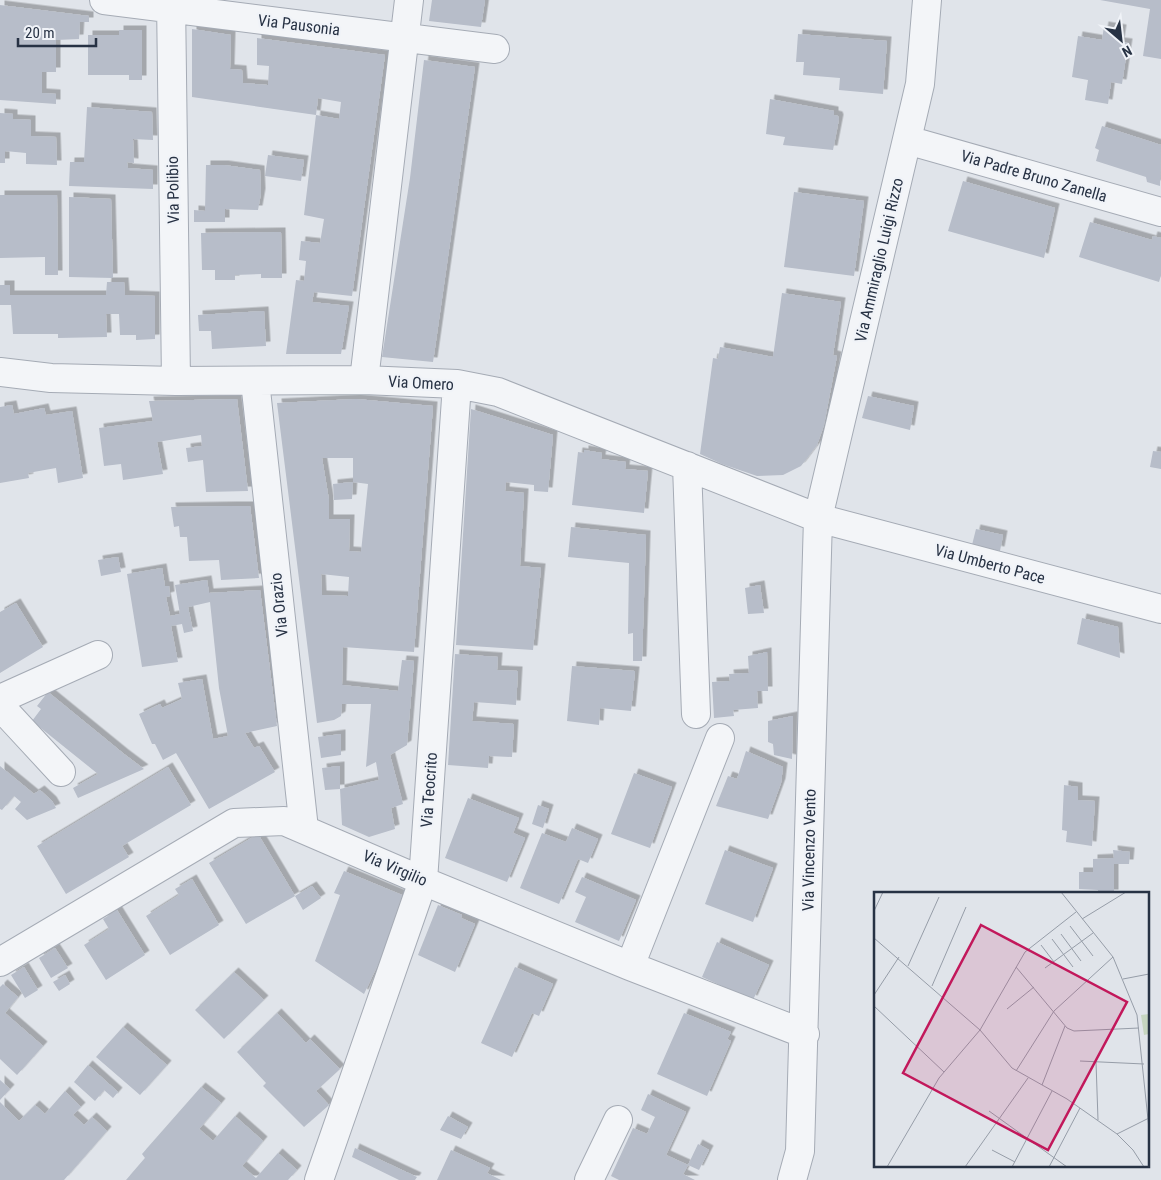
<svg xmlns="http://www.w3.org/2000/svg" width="1161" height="1180" font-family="'Roboto Condensed',sans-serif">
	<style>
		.building { fill: #b7bdc9; fill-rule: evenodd; filter: url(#shadow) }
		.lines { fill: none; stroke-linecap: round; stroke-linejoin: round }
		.minor-casing { stroke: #a5abb5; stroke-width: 30 }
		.minor { stroke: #f3f5f8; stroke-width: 28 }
		.labels { text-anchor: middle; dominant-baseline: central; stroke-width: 4.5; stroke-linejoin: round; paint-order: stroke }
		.street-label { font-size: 16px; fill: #273244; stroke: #f0f3f8 }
		.inset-road { fill: none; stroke: #969da8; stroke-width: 1 }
		.view { fill: #c2185b; fill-opacity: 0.15; stroke: #c2185b; stroke-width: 2.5 }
		.inset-edge { fill: none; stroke: #273244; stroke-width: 2.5 }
	</style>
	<defs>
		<filter id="shadow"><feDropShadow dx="4.5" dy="-4.5" stdDeviation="0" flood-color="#0004"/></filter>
	</defs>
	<rect width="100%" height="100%" fill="#e0e4ea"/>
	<path class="building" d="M432 0H485L481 27 429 21Z
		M1100 0H1161V59L1143 56 1150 9Z
		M0 5 89 16V22H80L79 39 56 40V72H42V93L56 94V104L0 100Z
		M1104 26 1122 29 1120 42 1128 43 1122 84 1111 82 1108 104 1085 100 1088 80 1072 77 1078 36 1102 40Z
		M192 29 231 35 230 69 242 70 243 83 268 85 269 66 257 65V38L385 55 352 296 314 292 312 302 349 306 341 354H286L296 280 304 281 306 261 299 260 301 241 320 243 324 219 304 215 316 115 339 119 341 102 318 98 316 115 192 97Z
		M119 30H142V80H129V75H88V35H119Z
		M798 34 887 41 883 94 839 90 840 78 803 75 804 62H796Z
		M424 60 475 67 433 362 382 357 410 178Z
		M770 99 834 111V115L838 116 839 119 833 150 783 145 785 137 766 134Z
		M87 107 152 112 153 140 133 139 134 163 127 162 128 168 153 170V189L69 186 70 162H84Z
		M0 113 13 114V119L31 120V136L56 137 57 165 26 164V153L5 151V163H0Z
		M1102 126 1161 145 1160 186 1147 182 1146 177 1096 161 1099 150 1095 148Z
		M268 155 304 160 301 181 265 176Z
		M206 165H224L260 170 261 193 258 210 225 209V222H194V210L205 211Z
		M963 181 1055 208 1044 258 948 231Z
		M794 192 864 201 854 276 784 267Z
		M0 195H57L58 275H45V257L0 258Z
		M69 197 111 199 113 278 69 277Z
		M1090 222 1152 240 1153 236 1161 238V275L1159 282 1079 257Z
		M281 232 282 278H261V274L235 275V280H215V270H202L201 233Z
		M107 282H124L125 295 155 296V339L136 340V335H120L119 314H106L107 337 58 338V334H13L11 305H0V285H10V295H106Z
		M782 293 841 302 833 355 837 356 824 425 817 445 801 466 783 475 757 476 722 464 700 454 713 358 718 359 720 347 773 357Z
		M264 311 266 346 212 349 211 331H199L198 315Z
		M868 396 914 406 910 430 862 418Z
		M237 399 248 491 206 492 203 460 188 462 186 448 202 446 201 435 157 442 163 474 123 480 121 464 104 466 99 428 153 421 149 401Z
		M356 399 433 406 414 652 343 647 342 685 398 691 402 660 414 661 407 745 390 755 403 804 391 808 395 829 369 837 342 825 340 789 379 780 376 762 366 767 371 704H342L341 716 334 720 317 723 277 403ZM322 458H353V482L368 484 361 552 349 551 350 519H329V500ZM321 574 349 577 348 596 322 595Z
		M12 405 14 414 44 408 46 415 72 411 83 478 58 483 56 468 28 473 29 478 0 483V407Z
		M471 409 553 435 548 492 534 491V485L506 482 505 491 524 493 520 566 541 568 533 650 456 645Z
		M584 450 602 453 601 459 626 462 625 469 648 471 644 513 572 505 578 452 584 453Z
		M1153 451 1161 452V469L1150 467Z
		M353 482 352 499 334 500 333 484Z
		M232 506H250L259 578 221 580 219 560 189 561 187 537H180L179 526 174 527 171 507Z
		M571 527 646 535 642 661H633V633L628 634 629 563 568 557Z
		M976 529 1003 535 1000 551 972 545Z
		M118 557 121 572 101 576 98 560Z
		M162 568 165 586H169L170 596 166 597 170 616 180 614 175 585 207 580 209 593 260 590 277 726 245 733 254 748 259 746 275 772 209 809 176 753 163 760 155 744H152L139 714 160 704 162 708 182 699 178 683 202 679 213 739 228 736 219 688 210 602 188 607 193 631 184 633 182 624 171 626 178 662 142 667 127 574Z
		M760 585 764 613 748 614 745 588Z
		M16 603 43 647 0 673V612Z
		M1082 618 1118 627 1120 658 1077 644Z
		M767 652 768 691H757L758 708 733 710 734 716 714 718 712 682 730 681 729 674 749 673 748 656Z
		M455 654 498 657 497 670 518 671 516 705 474 702 472 721 514 724 512 757 489 756 488 768 448 765Z
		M572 666 635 671 631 711 600 708 599 725 567 721Z
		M48 692 124 754 144 769 78 798 73 788 98 774 32 721 41 709 37 706Z
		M793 716 792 759 774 755 773 744 768 742V721Z
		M341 734V755L321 758 318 737Z
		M746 751 783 767 781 783 768 819 716 806 728 776 737 779Z
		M0 766 34 794 40 790 52 801 56 808 27 820 15 809 21 802 14 796 2 810 0 809Z
		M340 766V789L325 790 322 768Z
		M168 767 191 805 122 846 129 857 66 894 37 846Z
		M634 773 672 787 650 848 611 834Z
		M1064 785 1078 787V800L1095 801 1092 846 1066 842 1067 831 1062 830Z
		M468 798 519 818 513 833 525 838 507 882 445 858Z
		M538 805 549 809 543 828 532 824Z
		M572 828 598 839 588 863 578 859 559 904 520 888 542 833 566 842Z
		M258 834 295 896 246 924 209 863Z
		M725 850 773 868 753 922 705 904Z
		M1113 850 1130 852 1129 864H1114V894H1098V890L1079 889V872H1093V859L1114 858Z
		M344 871 402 895 381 958 364 994 315 961 340 895 334 893Z
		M582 877 636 900 619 941 575 922 586 897 575 892Z
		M192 879 219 925 170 955 146 916 179 895 175 889Z
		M312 886 321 898 303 910 295 896Z
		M438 905 462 915 461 918 475 924 455 972 418 955Z
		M117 910 145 955 106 980 84 945 109 929 103 919Z
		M717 942 769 965 753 1000 702 977Z
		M55 948 68 968 51 978 39 958Z
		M24 967 38 990 25 998 11 975Z
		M515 967 553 984 539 1016 532 1013 512 1057 481 1043Z
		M234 972 264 1000 224 1039 195 1010Z
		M65 975 70 984 59 991 53 982Z
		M3 984 18 997 5 1013 43 1046 17 1075 0 1059V987Z
		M277 1013 306 1043 310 1039 340 1069 316 1091 329 1105 304 1127 263 1086 266 1083 237 1052Z
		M684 1013 731 1032 727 1039 731 1041 707 1096 657 1074Z
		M123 1027 167 1065 140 1095 96 1057Z
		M88 1065 118 1092 113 1098 104 1090 95 1101 74 1082Z
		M0 1080 10 1089 0 1100Z
		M201 1087 221 1103 199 1129 213 1141 235 1116 263 1141 242 1166 256 1178 278 1153 297 1170 288 1180H126L145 1158 142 1154Z
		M65 1091 81 1107 73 1115 84 1125 92 1117 107 1131 64 1180H0V1102L19 1121 35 1105 45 1114Z
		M648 1094 686 1112 666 1155 688 1165 683 1174 695 1180H619L611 1176 633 1128 647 1134 655 1117 641 1110Z
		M448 1116 468 1127 461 1139 440 1130Z
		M698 1144 709 1150 699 1170 688 1165Z
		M355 1148 417 1177 415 1180H399L352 1157Z
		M451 1150 490 1168 487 1173 501 1180H437Z"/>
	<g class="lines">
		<g class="minor-casing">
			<path id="minor" d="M104 0 495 49
				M171 0 176 381
				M907 140 1161 212
				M0 372 51 378 176 381 364 380 457 384 498 392 818 518 1161 609
				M364 380 409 0
				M255 381 304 829
				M687 466 696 714
				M0 699 98 655
				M0 706 61 772
				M0 962 234 823 284 821 423 881 630 966 805 1034
				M630 966 720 738
				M319 1180 423 881 457 384
				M589 1180 618 1120
				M792 1180 800 1151 818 518 920 84 927 0"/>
		</g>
		<use href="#minor" class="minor"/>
	</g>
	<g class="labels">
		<g class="street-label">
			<text transform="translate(299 25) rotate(7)">Via Pausonia</text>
			<text transform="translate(1034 176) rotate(16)">Via Padre Bruno Zanella</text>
			<text transform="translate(173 190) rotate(-91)">Via Polibio</text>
			<text transform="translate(879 260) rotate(-77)">Via Ammiraglio Luigi Rizzo</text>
			<text transform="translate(421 383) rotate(3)">Via Omero</text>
			<text transform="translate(990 564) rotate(15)">Via Umberto Pace</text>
			<text transform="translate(279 605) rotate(-96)">Via Orazio</text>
			<text transform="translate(429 790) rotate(-86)">Via Teocrito</text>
			<text transform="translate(809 850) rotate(-89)">Via Vincenzo Vento</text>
			<text transform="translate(395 868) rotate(23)">Via Virgilio</text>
		</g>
	</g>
	<g transform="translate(874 892)">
		<rect width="275" height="275" fill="#e0e4ea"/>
		<path d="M275 122V142L270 143 267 123Z" fill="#c6d5c0"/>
		<path class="inset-road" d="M187 0 239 65 263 123 275 237M0 19 9 0M208 27 252 0M196 34 219 64M187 42 207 69M0 46 106 138 138 176 193 207 243 242 259 258 270 275M178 47 199 75M167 53 180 70M34 74 65 5M142 75 193 136 200 139 265 136M171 76 219 41M249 87 275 82M58 94 92 15M0 103 25 65M0 114 70 180M133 117 160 95M206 169 270 172M222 170 224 228M142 179 180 119 239 65M168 193 191 134M115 219 193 275M243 242 275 226M118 258 141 270M13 275 65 186 106 138 151 60 202 20M91 275 154 186M138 275 178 199M175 275 206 216"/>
		<path class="view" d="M107 33 253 110 174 258 29 181Z"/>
		<rect width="275" height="275" class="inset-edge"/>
	</g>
	<g transform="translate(1121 40) rotate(152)" stroke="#f0f3f8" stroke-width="4" paint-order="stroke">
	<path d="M0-4L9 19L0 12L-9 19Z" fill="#273244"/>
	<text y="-8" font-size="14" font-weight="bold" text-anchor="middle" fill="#273244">N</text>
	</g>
	<path d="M18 38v8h78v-8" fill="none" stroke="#273244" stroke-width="2.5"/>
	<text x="25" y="38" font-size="15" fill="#273244" stroke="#f0f3f8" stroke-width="4" paint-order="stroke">20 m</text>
</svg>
